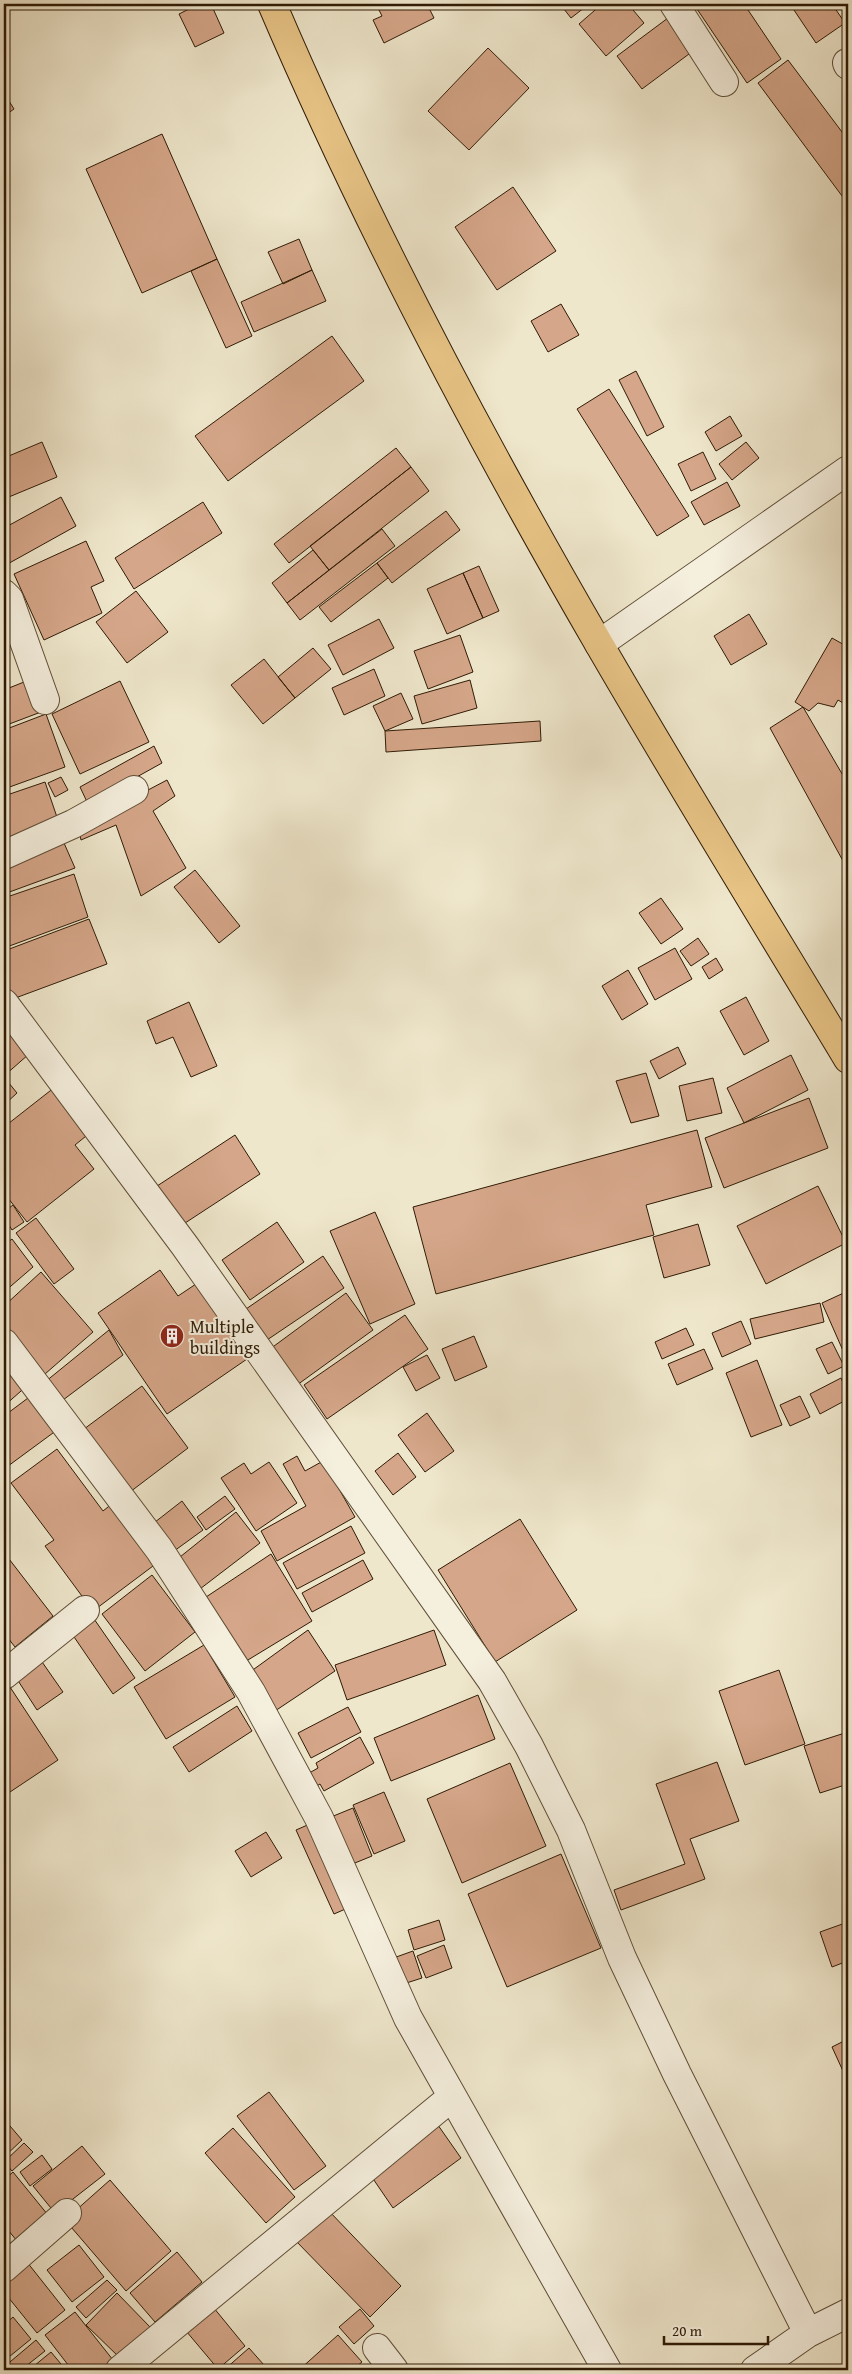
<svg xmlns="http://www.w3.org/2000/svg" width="852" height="2374" font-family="'Gentium Book Plus',serif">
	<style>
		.building { fill: #d5a689; stroke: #2f1b05 }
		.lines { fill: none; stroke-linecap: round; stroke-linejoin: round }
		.minor-casing { stroke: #5f4e37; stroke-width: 30 }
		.highway-casing { stroke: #2f1b05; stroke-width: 30 }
		.minor { stroke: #f5efde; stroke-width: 28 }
		.highway { stroke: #e8c486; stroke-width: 28 }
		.labels { text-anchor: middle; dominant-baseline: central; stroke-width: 4; stroke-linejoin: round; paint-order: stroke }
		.poi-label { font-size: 18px; fill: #2f1b05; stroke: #f5efde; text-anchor: start }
	</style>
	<rect width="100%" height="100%" fill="#efe7cc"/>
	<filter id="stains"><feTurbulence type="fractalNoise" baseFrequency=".004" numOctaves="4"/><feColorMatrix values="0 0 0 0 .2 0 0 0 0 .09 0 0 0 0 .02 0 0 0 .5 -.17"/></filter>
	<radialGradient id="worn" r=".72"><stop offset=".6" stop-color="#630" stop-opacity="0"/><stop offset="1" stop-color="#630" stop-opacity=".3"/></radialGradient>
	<path class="building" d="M199 4H211L224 33 195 47 179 14Z
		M376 4H427L434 18 384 43 373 20 382 16Z
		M560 4H589L571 18Z
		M602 4H628L644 23 606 56 579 24Z
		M705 4H744L781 59 747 83 697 9Z
		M790 4H832L845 23 816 43Z
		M672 15 697 48 642 89 617 56Z
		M488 48 529 88 469 150 428 111Z
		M788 60 848 140V204L758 83Z
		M4 93 14 109 4 116Z
		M162 134 217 259 142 293 86 169Z
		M513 187 556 251 497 290 455 227Z
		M299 239 312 270 283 284 268 252Z
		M217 259 252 336 226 348 191 271Z
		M312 270 326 301 254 332 241 302Z
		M561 304 579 335 548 352 531 321Z
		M332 336 364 381 228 481 195 436Z
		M636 371 664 427 647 436 619 380Z
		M609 389 689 516 657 536 577 409Z
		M730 416 742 436 716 451 705 432Z
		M42 442 57 477 4 499V458Z
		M746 442 759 458 732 480 719 464Z
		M396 448 411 467 289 563 274 544Z
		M703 452 716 479 691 491 678 464Z
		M411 467 429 491 329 570 310 546Z
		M727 482 740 506 704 525 691 502Z
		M61 497 76 526 4 566V528Z
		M203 502 222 533 134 589 115 558Z
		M446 511 460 530 392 583 377 563Z
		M382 529 395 546 300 620 287 603Z
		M86 541 104 581 91 587 102 613 44 640 14 574Z
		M313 550 329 570 287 603 272 583Z
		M377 563 388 578 331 622 319 607Z
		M479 566 499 611 483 618 463 573Z
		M463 573 483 618 447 634 427 589Z
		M136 591 168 632 127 663 96 622Z
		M749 614 767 644 731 665 714 636Z
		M379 619 394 648 343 675 328 645Z
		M460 635 473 672 428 689 414 651Z
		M832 638 848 647V706L838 700 834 707 818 703 809 711 795 702Z
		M313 648 331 669 295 698 278 677Z
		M264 659 295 698 263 724 231 685Z
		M374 669 385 696 344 715 332 688Z
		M29 680 41 712 4 726V690Z
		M470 680 477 708 422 724 414 696Z
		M120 681 149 742 80 774 52 714Z
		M401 693 413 719 385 731 373 706Z
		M803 707 848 784V870L770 728Z
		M46 714 65 767 4 789V730Z
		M540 721 541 741 386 752 385 731Z
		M154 746 162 763 88 804 80 787Z
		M61 777 68 790 55 797 48 783Z
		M167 780 175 796 153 811 186 868 141 896 116 825 81 840 78 827Z
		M45 782 60 826 4 846V796Z
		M64 843 75 868 4 894V869Z
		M195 870 240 926 219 943 174 887Z
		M74 874 88 917 4 948V898Z
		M661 898 683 929 661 944 639 913Z
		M89 919 107 964 10 1000 4 986V951Z
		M698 938 709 954 691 966 680 951Z
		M675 948 692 979 655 1000 638 968Z
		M716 958 723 970 709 979 702 967Z
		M628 970 648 1004 622 1020 602 986Z
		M746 997 769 1041 744 1055 720 1011Z
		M189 1002 217 1066 191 1077 173 1037 156 1044 147 1021Z
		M4 1025 29 1054 4 1076Z
		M678 1047 686 1064 659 1079 650 1061Z
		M791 1055 808 1090 744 1123 727 1088Z
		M646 1073 659 1116 631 1123 616 1081Z
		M4 1077 17 1093 4 1105Z
		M713 1078 722 1113 687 1121 679 1086Z
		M55 1087 91 1132 75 1145 94 1169 27 1222 4 1193V1127Z
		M809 1098 828 1148 724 1188 705 1138Z
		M697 1130 712 1187 646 1205 654 1235 436 1294 413 1207Z
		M235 1135 260 1174 179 1227 154 1188Z
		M818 1186 846 1243 766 1284 737 1226Z
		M13 1205 24 1222 12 1230 4 1217V1212Z
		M375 1212 415 1304 370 1324 330 1231Z
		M36 1218 74 1269 54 1284 16 1233Z
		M277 1222 304 1262 250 1300 222 1260Z
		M698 1224 710 1265 664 1278 653 1237Z
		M12 1239 33 1267 4 1292V1245Z
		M323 1256 344 1288 267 1340 246 1309Z
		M160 1270 178 1296 196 1284 247 1359 167 1414 98 1313Z
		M41 1272 93 1332 37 1381 4 1335V1306Z
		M848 1291V1317L845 1318 848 1326V1362L822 1303Z
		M346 1293 373 1330 297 1385 270 1349Z
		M820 1303 824 1322 755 1339 750 1319Z
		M405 1315 428 1349 327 1419 304 1385Z
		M741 1321 751 1344 722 1357 712 1333Z
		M686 1328 694 1345 662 1359 655 1342Z
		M109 1330 123 1355 55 1406 40 1386Z
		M474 1336 487 1367 455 1381 442 1349Z
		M832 1342 844 1366 828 1374 816 1349Z
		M704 1349 713 1369 677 1385 668 1364Z
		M4 1354 29 1384 4 1406Z
		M427 1355 440 1378 416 1391 403 1367Z
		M757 1360 782 1425 751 1437 726 1373Z
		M841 1378 848 1394V1399L820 1414 810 1394Z
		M142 1386 188 1448 126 1495 80 1432Z
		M32 1395 57 1430 4 1469V1416Z
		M800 1396 810 1417 790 1426 780 1405Z
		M427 1413 454 1451 425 1472 398 1435Z
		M57 1449 103 1511 113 1503 157 1563 93 1611 45 1546 54 1540 11 1483Z
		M398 1453 416 1477 393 1495 375 1471Z
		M297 1456 305 1471 323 1461 355 1517 277 1561 261 1531 306 1506 283 1464Z
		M269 1462 297 1503 256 1531 221 1478 244 1463 251 1474Z
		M225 1496 235 1509 206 1530 197 1517Z
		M182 1501 203 1530 170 1554 150 1526Z
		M236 1512 260 1543 196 1592 175 1561Z
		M520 1519 577 1610 495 1662 438 1570Z
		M351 1526 365 1553 297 1589 283 1563Z
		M271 1554 312 1621 243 1663 200 1601Z
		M6 1555 53 1616 15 1647 4 1633V1557Z
		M363 1560 373 1579 312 1612 302 1593Z
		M152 1575 195 1632 145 1671 102 1614Z
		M92 1616 135 1678 113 1694 70 1631Z
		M308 1630 335 1671 272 1713 250 1672Z
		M434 1630 446 1665 347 1700 335 1665Z
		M204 1645 235 1697 166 1739 134 1687Z
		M40 1659 63 1692 37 1710 15 1676Z
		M779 1670 805 1744 745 1765 719 1691Z
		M10 1687 58 1760 4 1796V1691Z
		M478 1695 495 1739 391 1781 374 1738Z
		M237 1706 252 1731 189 1772 173 1747Z
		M348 1707 361 1732 311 1758 298 1733Z
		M848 1732V1784L820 1793 804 1746Z
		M360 1737 374 1763 324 1791 320 1784 312 1789 304 1776 318 1768 316 1763Z
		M717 1762 739 1821 690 1839 705 1879 621 1910 614 1890 685 1864 656 1784Z
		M510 1763 546 1846 462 1883 427 1799Z
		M384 1792 405 1841 374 1854 353 1805Z
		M353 1808 372 1856 350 1865 331 1817Z
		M312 1823 350 1907 334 1914 296 1830Z
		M266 1832 282 1858 251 1877 235 1851Z
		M561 1854 601 1948 507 1987 468 1894Z
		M439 1920 445 1940 414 1950 408 1930Z
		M848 1922V1971L845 1962 832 1967 820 1932Z
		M444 1945 452 1968 426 1978 417 1956Z
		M413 1951 422 1978 397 1986 385 1961Z
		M848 2039V2082L832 2047Z
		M269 2092 326 2166 294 2190 237 2116Z
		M433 2118 461 2158 393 2208 365 2167Z
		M4 2119 22 2140 4 2157Z
		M233 2128 295 2197 266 2223 205 2153Z
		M24 2143 33 2152 12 2171 4 2162Z
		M82 2146 105 2174 55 2213 33 2186Z
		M42 2155 52 2169 30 2186 20 2172Z
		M13 2172 48 2215 17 2241 4 2225V2180Z
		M110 2180 171 2251 126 2291 65 2220Z
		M327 2209 401 2286 370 2317 295 2240Z
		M79 2245 104 2277 72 2302 47 2270Z
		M177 2252 202 2282 155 2322 130 2293Z
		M23 2257 65 2310 37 2333 4 2292V2273Z
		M107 2280 117 2290 86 2318 76 2307Z
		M117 2293 151 2328 121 2359 86 2325Z
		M209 2302 245 2346 218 2369 181 2325Z
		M360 2309 374 2326 354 2344 339 2327Z
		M75 2312 113 2360 100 2370H72L45 2335Z
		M13 2317 31 2339 4 2361V2325Z
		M338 2335 362 2362 352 2370H299Z
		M36 2340 45 2351 21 2370H6L4 2367Z
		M249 2348 264 2365 258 2370H224Z
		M51 2352 66 2370H29Z"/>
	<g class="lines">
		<g class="minor-casing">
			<path id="minor" d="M674 4 724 82
				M847 63 848 65
				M4 594 9 599 45 700
				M599 644 848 470
				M4 855 73 824 134 790
				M4 1003 185 1246 492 1681 529 1746 571 1830 622 1958 677 2074 808 2333 755 2370
				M4 1343 159 1549 251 1692 319 1818 408 2018 607 2370
				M4 1675 85 1610
				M4 2268 67 2213
				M808 2333 848 2313
				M377 2348 394 2370
				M120 2370 452 2097"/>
		</g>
		<g class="highway-casing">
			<path id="highway" d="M272 4C366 224 479 437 599 644 680 784 765 921 848 1059"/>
		</g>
		<use href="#minor" class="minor"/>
		<use href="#highway" class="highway"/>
	</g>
	<defs>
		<g id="building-disc" transform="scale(1.25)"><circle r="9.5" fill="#8f2418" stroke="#f5efde"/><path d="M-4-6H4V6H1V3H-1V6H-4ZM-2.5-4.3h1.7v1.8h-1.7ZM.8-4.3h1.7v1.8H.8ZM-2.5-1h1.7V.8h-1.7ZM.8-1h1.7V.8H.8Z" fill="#fff"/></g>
	</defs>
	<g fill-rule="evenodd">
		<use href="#building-disc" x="172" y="1336"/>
	</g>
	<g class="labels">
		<g class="poi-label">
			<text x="190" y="1326">Multiple<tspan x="190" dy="21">buildings</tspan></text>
		</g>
	</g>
	<rect width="852" height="2374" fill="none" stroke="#efe7cc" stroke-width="20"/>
	<rect x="5" y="5" width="842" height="2364" fill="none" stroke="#2f1b05" stroke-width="2.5"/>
	<rect x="10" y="10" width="832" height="2354" fill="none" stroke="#2f1b05"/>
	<path d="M664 2336v8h104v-8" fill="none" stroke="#2f1b05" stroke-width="2.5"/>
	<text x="672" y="2336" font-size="15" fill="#2f1b05" stroke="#f5efde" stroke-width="4" paint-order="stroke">20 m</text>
	<rect width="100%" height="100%" filter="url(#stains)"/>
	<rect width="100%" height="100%" fill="url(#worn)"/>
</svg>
